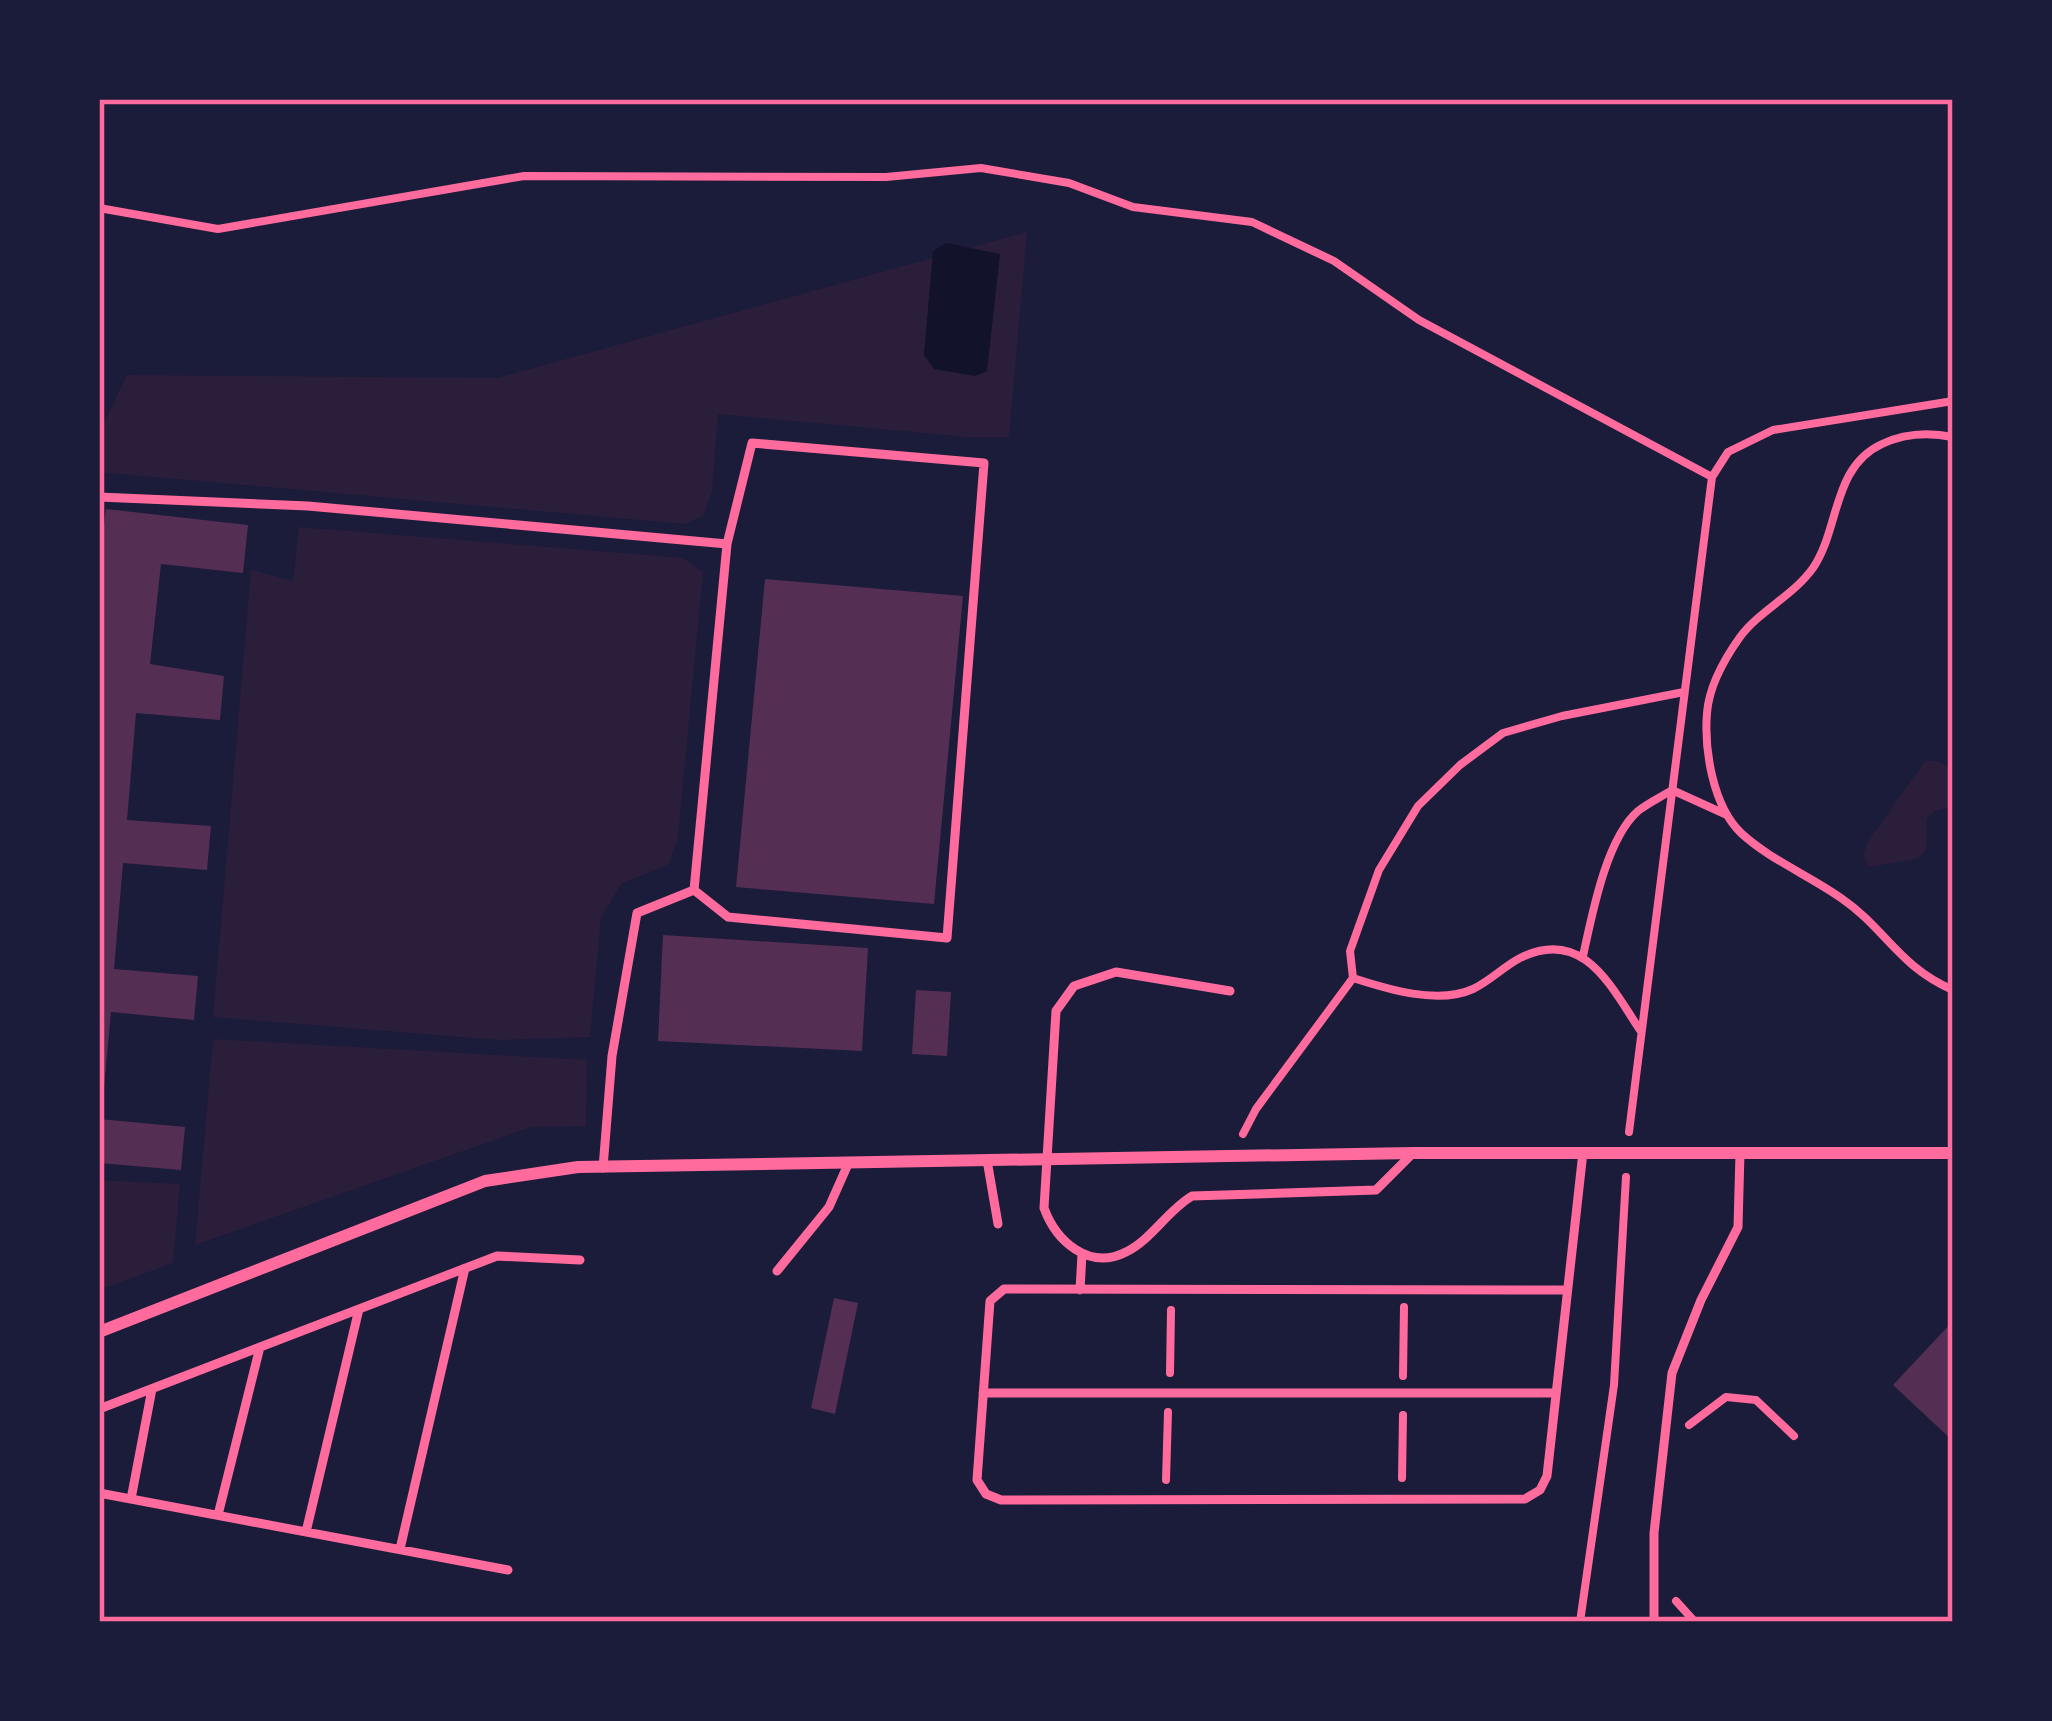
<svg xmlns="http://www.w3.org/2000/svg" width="2052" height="1721" font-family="'Source Sans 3',sans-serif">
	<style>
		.green { fill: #2a1e3b }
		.water { fill: #12122b }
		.building { fill: #542f53 }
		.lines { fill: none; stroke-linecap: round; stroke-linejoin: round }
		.path { stroke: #ff6b9d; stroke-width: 8 }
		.service { stroke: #ff6b9d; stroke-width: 9 }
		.minor { stroke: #ff6b9d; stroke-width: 12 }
		.neatline { fill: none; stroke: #ff6b9d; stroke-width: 4.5 }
	</style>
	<rect width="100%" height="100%" fill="#1b1b3a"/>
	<path class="green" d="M1027 232 1009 437H966L718 414 712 491 703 516 685 524 99 472V433L127 375 497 378Z
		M299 527 683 558 703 572 678 838 669 864 621 884 601 918 590 1037 498 1040 213 1017 251 570 293 581Z
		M1925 761H1937L1953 769V807L1935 811 1927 818 1926 850 1917 859 1869 867 1863 857 1867 843Z
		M213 1039 587 1060 586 1126 531 1127 195 1245Z
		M99 1180 180 1184 173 1263 99 1290Z"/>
	<path class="water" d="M946 243 1000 254 987 371 975 376 934 369 924 355 933 251Z"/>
	<path class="building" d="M106 509 248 525 243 573 161 564 150 664 224 676 220 720 136 713 127 820 211 826 207 870 123 863 114 969 198 976 194 1020 111 1012 102 1110H99V566Z
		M765 579 963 596 934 904 736 887Z
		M663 935 868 948 862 1051 658 1041Z
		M916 990 951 992 947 1056 912 1054Z
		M99 1119 185 1127 181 1170 99 1163Z
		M834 1298 858 1303 835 1414 811 1408Z
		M1953 1321V1441L1893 1385Z"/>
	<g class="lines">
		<path class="path" d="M99 208 218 229 524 176 886 177 981 168 1069 183 1133 207 1252 222 1334 261 1419 320 1712 477
			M1953 437C1928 432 1905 433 1882 444 1832 467 1840 528 1813 568 1793 596 1759 611 1740 637 1725 658 1709 687 1707 713 1704 750 1713 806 1741 833 1769 859 1810 876 1841 898 1885 928 1899 967 1953 990
			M1583 956C1592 915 1606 839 1638 811 1648 803 1661 797 1672 790L1727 815
			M1353 978 1350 951 1379 870 1418 806 1460 765 1503 733 1562 716 1684 692
			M1629 1132 1712 477 1728 452 1773 430 1953 401
			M1243 1134 1256 1109 1353 978C1387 989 1438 1005 1473 989 1490 981 1503 967 1520 958 1583 927 1610 985 1640 1030
			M1170 1373 1171 1310
			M1403 1376 1404 1307
			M1689 1425 1726 1397 1756 1400 1794 1436
			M1402 1478 1403 1415
			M1166 1480 1168 1412
			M1676 1601 1695 1622
			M1580 1622 1614 1385 1626 1177"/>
		<path class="service" d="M99 497 308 506 727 544 694 890 637 913 612 1056 603 1168
			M694 890 728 917 947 938 984 463 752 443 727 544
			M1230 991 1116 972 1074 986 1056 1011 1044 1208C1056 1241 1089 1271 1126 1252 1152 1239 1167 1211 1192 1196L1376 1190 1413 1153
			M987 1160 998 1224
			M777 1271 829 1207 849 1162
			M1080 1290 1082 1254
			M1567 1290 1004 1289 990 1301 977 1480 986 1494 1001 1500 1525 1499 1540 1490 1547 1476 1583 1152
			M983 1393H1556
			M99 1409 497 1256 580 1260
			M99 1493 508 1570
			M131 1499 152 1389
			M218 1515 260 1347
			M306 1532 359 1309
			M400 1549 465 1268
			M1654 1622V1533L1672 1373 1701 1300 1738 1227 1740 1153"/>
		<path class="minor" d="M99 1332 485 1181 578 1167 1413 1153H1953"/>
	</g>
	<rect width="2052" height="1721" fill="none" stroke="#1b1b3a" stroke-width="204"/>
	<rect x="102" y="102" width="1848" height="1517" class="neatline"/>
</svg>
